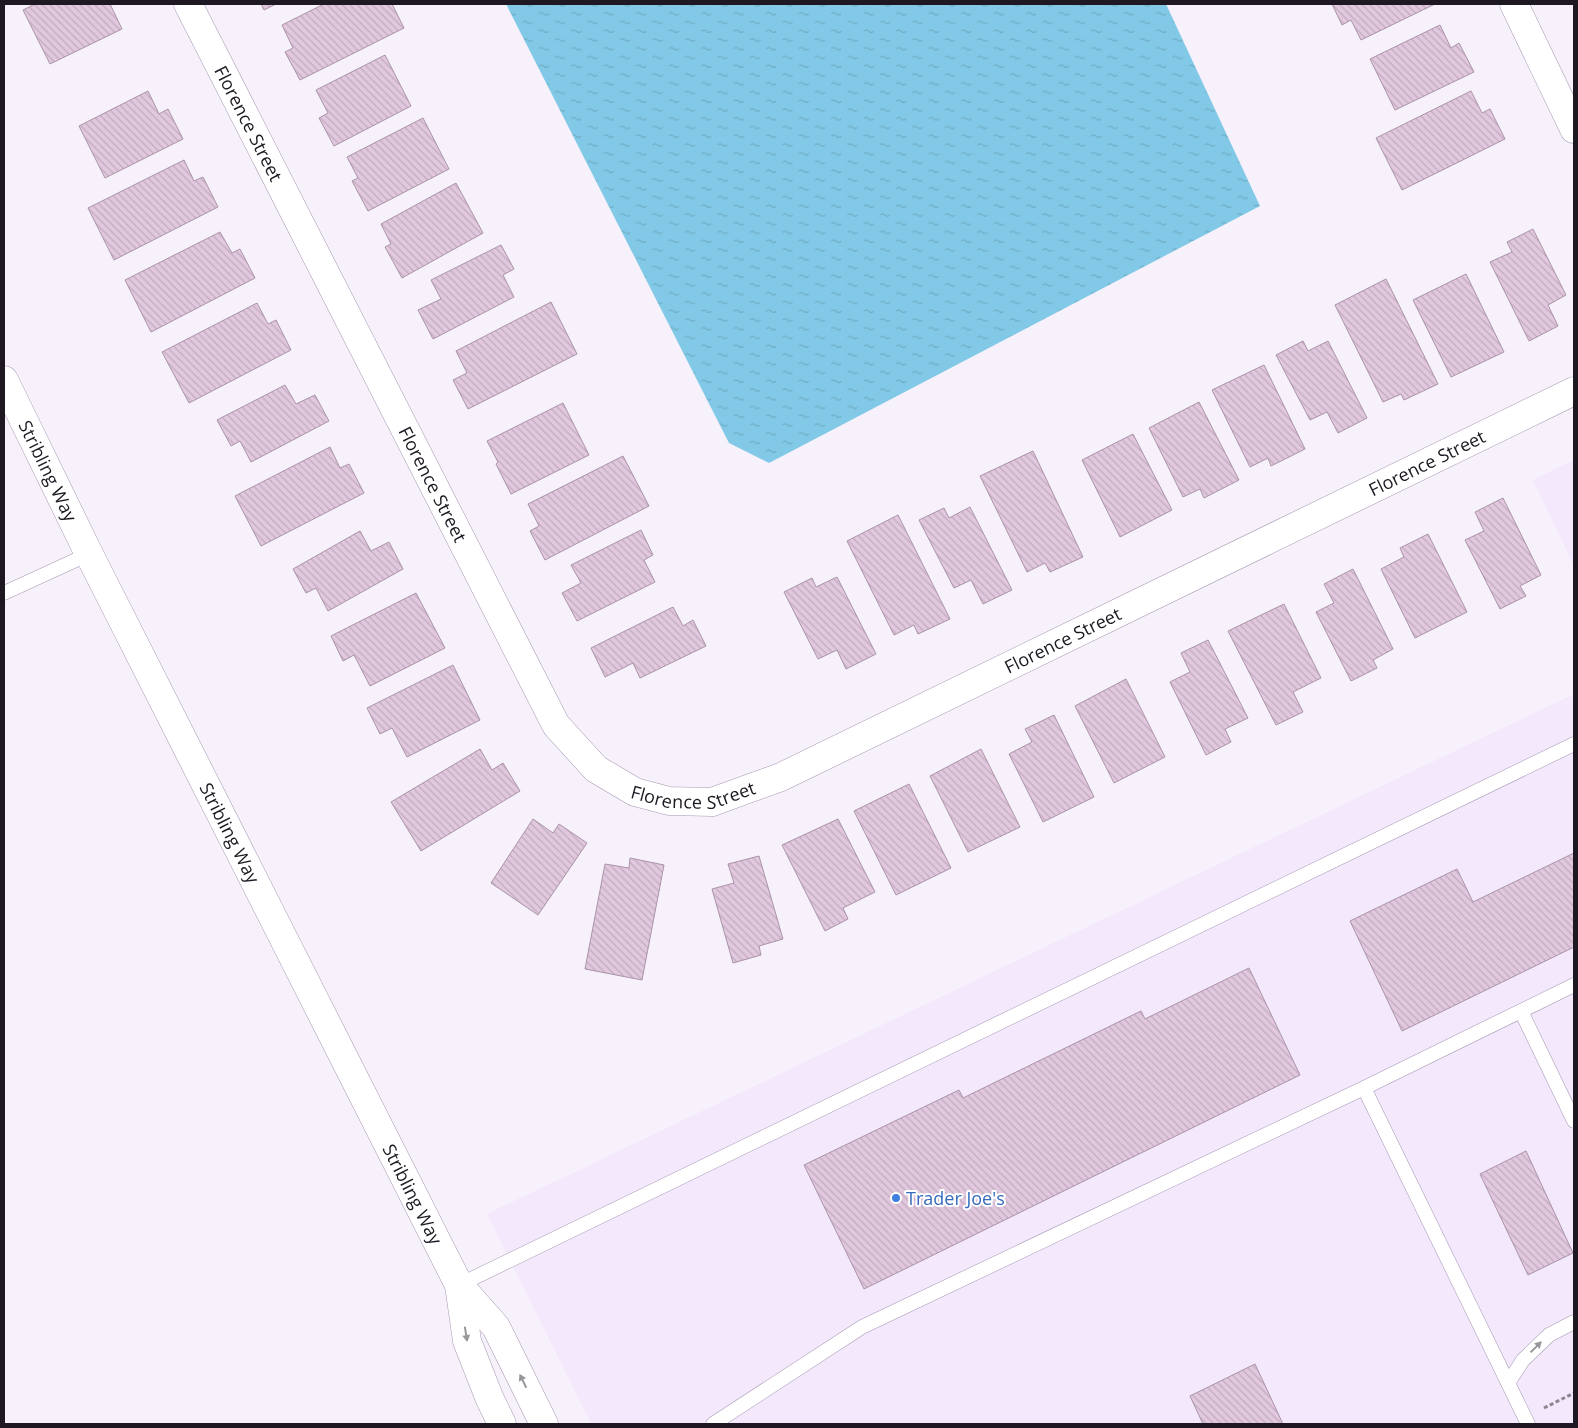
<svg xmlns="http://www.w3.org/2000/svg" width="1578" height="1428" font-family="'Open Sans',sans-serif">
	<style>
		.built { fill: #f3e8fc }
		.water { fill: url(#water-ripples) }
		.building { fill: url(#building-back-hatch); stroke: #aa93a7 }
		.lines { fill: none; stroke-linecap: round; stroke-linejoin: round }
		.service-casing { stroke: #a698b2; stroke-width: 15 }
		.minor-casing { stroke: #a698b2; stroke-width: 29 }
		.tertiary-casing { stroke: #a698b2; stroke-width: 29 }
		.path { stroke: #8c8690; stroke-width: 3; stroke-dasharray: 4 2.5; stroke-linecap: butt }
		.service { stroke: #fff; stroke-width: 14 }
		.minor { stroke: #fff; stroke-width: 28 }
		.tertiary { stroke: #fff; stroke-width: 28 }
		.oneway { fill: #99979b }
		.shop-dot { fill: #3f7fe0; stroke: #fff; stroke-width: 2 }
		.labels { text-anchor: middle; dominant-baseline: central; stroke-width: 4; stroke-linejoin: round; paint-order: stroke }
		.street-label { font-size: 18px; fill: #1d1821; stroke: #fff }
		.shop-label { font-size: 18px; fill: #366cbe; stroke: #fff; text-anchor: start }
	</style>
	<defs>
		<pattern id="water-ripples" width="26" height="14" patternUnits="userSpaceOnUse" patternTransform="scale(1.25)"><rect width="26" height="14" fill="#81c9e6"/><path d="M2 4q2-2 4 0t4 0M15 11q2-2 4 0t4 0" fill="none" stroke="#6facc5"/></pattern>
		<pattern id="building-back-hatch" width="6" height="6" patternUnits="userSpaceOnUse" patternTransform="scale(1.25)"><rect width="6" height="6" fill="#e1c8de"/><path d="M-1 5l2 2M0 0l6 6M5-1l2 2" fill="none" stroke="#c1abbe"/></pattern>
	</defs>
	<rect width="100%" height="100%" fill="#f7f1fc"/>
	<path class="built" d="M1574 460V566L1533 480Z
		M1574 694V1424H591L487 1214Z"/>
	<path class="water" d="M506 4H1166L1260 206 769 463 729 443Z"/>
	<path class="building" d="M35 4H110L122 29 50 64 23 10Z
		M261 4H276L264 10Z
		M324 4H392L404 28 300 80 285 52 293 48 282 25Z
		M1332 4H1435L1361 40 1351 20 1342 25Z
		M1440 25 1451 48 1459 43 1474 72 1395 110 1370 59Z
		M385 55 411 106 334 146 319 118 328 113 316 90Z
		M148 91 159 114 168 109 183 139 105 178 79 126Z
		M1471 91 1482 113 1490 109 1505 139 1402 190 1376 138Z
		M423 118 449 169 368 211 352 181 358 178 347 157Z
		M184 160 194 181 203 177 218 207 114 260 88 208Z
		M456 183 483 233 402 278 385 247 391 244 381 224Z
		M1533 229 1566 295 1548 305 1558 326 1529 341 1490 262 1512 252 1507 242Z
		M220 232 232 253 240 249 255 278 151 332 125 280Z
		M501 245 514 269 503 275 514 297 433 339 418 310 441 299 431 280Z
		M1466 274 1504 352 1451 377 1413 300Z
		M1386 279 1438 384 1404 400 1401 394 1383 402 1335 305Z
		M551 302 577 354 468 409 453 380 467 373 456 351Z
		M257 303 268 324 276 320 291 350 189 403 162 352Z
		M1303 341 1308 351 1328 341 1367 418 1338 433 1327 412 1310 420 1276 355Z
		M1264 365 1305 449 1271 466 1268 458 1250 467 1212 390Z
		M285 385 296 404 315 395 329 421 251 462 240 441 231 446 217 420Z
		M1199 402 1239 480 1204 498 1200 489 1183 497 1149 428Z
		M563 403 589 455 511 494 496 464 498 462 487 441Z
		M1133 434 1172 510 1120 537 1082 460Z
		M330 447 340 468 349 464 364 493 261 546 235 496Z
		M1033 451 1083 557 1050 572 1045 563 1027 572 980 476Z
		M623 456 649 506 545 560 530 531 539 526 528 504Z
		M1503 498 1541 575 1520 586 1526 596 1500 609 1465 540 1484 531 1475 512Z
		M970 507 1012 590 983 604 971 580 954 588 919 520 944 508 949 518Z
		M898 515 950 619 918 634 914 625 894 635 847 541Z
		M641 530 653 555 644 560 655 582 577 621 562 593 581 583 571 565Z
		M360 531 371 551 389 542 403 569 328 611 316 588 306 593 293 569Z
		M1428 534 1467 612 1415 638 1381 569 1404 557 1400 548Z
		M1353 569 1393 649 1373 660 1377 668 1351 681 1316 612 1334 603 1324 584Z
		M837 577 876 654 846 669 837 650 818 659 784 592 812 578 816 587Z
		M416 593 445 648 370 686 354 655 343 661 331 636Z
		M1284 604 1321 678 1293 692 1303 712 1276 725 1228 631Z
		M673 607 683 626 693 620 706 646 640 678 633 663 605 677 591 648Z
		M1208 640 1248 718 1225 729 1231 742 1206 755 1170 682 1190 672 1181 653Z
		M453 665 480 720 407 757 392 728 380 734 367 708Z
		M1126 679 1165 757 1114 783 1075 706Z
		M1054 715 1094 797 1043 822 1009 754 1032 742 1025 729Z
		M480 749 492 770 503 763 520 791 421 851 391 802Z
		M981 749 1020 827 968 852 930 776Z
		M909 784 951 868 896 895 854 811Z
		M533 819 553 833 559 824 587 843 538 915 491 883Z
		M838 819 875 892 843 908 848 919 825 931 782 845Z
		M1574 853V947L1402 1031 1350 921 1457 869 1473 902Z
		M759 856 783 939 759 946 761 955 733 963 712 889 734 883 728 864Z
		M630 858 664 865 642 980 585 969 605 864 629 868Z
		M1249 968 1300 1075 864 1289 804 1165 959 1090 963 1098 1141 1011 1145 1019Z
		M1526 1151 1573 1253 1528 1275 1480 1174Z
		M1255 1364 1283 1424H1203L1190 1396Z"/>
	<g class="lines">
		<g class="service-casing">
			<path id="service" d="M4 593 89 554
				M1521 1011 1574 1121
				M1364 1088 1528 1424
				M459 1285 1574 744
				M1508 1383 1523 1360 1549 1335 1574 1322
				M713 1424 862 1327 1364 1088 1574 985"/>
		</g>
		<g class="minor-casing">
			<g id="minor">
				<path id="s1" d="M188 4 556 725 596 769 635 792 669 801 712 802 781 777 1574 391"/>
				<path d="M1514 4 1574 129"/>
			</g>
		</g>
		<g class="tertiary-casing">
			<g id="tertiary">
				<path id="s2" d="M4 380 89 554 459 1285 496 1327 544 1424"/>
				<path d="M459 1285 467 1341 489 1397 502 1424"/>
			</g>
		</g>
		<path class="path" d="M1544 1408 1574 1393"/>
		<use href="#service" class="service"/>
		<use href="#minor" class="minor"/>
		<use href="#tertiary" class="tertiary"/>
	</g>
	<defs><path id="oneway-solid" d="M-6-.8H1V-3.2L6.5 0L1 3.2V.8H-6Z" transform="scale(1.25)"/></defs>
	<g class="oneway">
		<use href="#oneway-solid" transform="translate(466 1334) rotate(81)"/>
		<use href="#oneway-solid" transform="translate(1536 1347) rotate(-44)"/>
		<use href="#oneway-solid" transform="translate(523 1381) rotate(-116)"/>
	</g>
	<circle class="shop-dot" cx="896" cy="1198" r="5"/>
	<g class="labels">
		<g class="street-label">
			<text stroke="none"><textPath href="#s1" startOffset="134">Florence Street</textPath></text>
			<text stroke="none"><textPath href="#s1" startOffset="1784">Florence Street</textPath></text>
			<text stroke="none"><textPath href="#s2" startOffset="101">Stribling Way</textPath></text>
			<text stroke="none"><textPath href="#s1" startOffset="539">Florence Street</textPath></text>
			<text stroke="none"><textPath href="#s1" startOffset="1379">Florence Street</textPath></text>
			<text stroke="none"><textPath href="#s1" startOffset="974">Florence Street</textPath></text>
			<text stroke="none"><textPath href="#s2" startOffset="506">Stribling Way</textPath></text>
			<text stroke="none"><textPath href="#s2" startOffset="911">Stribling Way</textPath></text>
		</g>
		<g class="shop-label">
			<text x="906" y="1198">Trader Joe's</text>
		</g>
	</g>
	<rect width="1578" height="1428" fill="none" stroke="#1d1821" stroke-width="10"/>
</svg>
